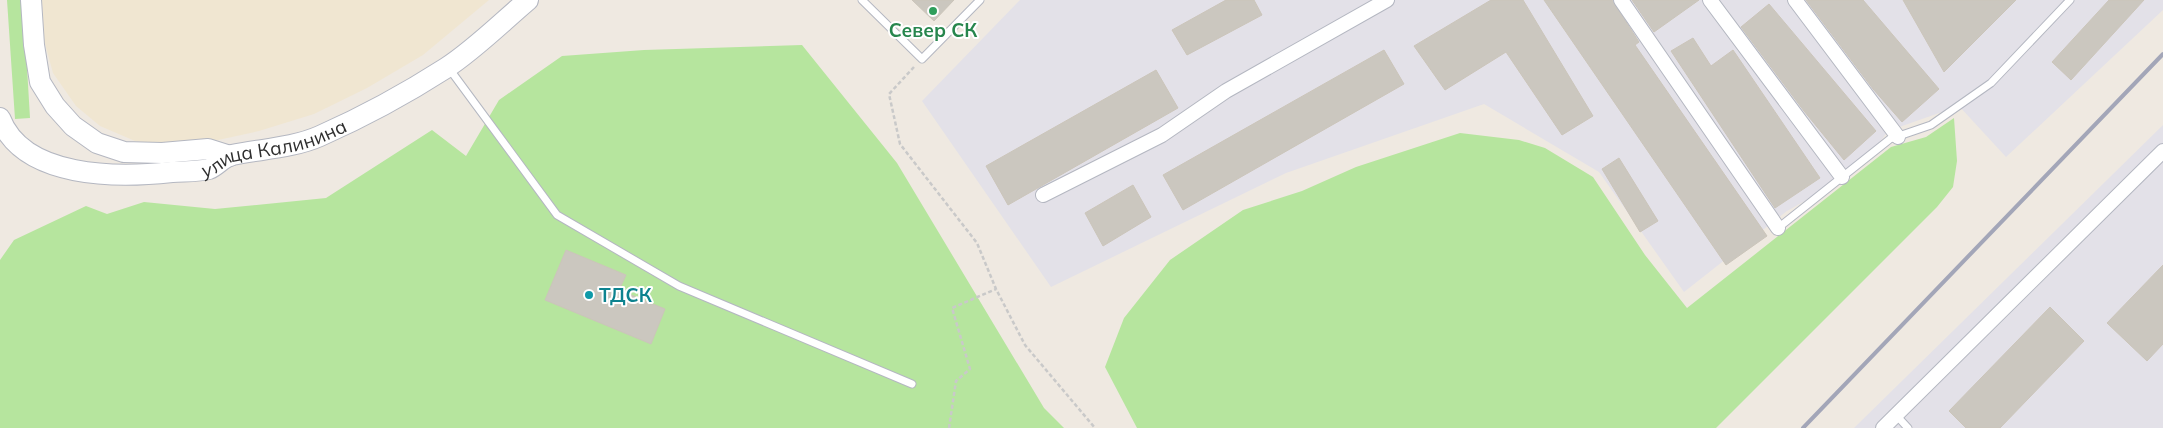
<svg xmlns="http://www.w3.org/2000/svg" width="2163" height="428" font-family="Mulish,sans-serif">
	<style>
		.industrial { fill: #e3e1e8 }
		.education { fill: #f0e6d1 }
		.green { fill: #b6e59e }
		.building { fill: #cbc7bf; stroke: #cbc5ba }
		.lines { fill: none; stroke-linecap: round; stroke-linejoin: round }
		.service-casing { stroke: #b4b7c1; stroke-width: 9 }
		.minor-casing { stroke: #b4b7c1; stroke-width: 16 }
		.secondary-casing { stroke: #b4b7c1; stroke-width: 22 }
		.path { stroke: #c9c9c9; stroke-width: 2.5; stroke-dasharray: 4 2.5; stroke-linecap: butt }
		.service { stroke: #fff; stroke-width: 7 }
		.minor { stroke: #fff; stroke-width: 14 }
		.secondary { stroke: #fff; stroke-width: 20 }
		.rail { stroke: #a3a6b8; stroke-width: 4 }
		.leisure-dot { fill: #2e9e5b; stroke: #fff; stroke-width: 2 }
		.culture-dot { fill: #0f9aa8; stroke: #fff; stroke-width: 2 }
		.labels { text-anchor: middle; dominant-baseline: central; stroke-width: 4; stroke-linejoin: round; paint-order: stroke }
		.leisure-label { font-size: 19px; font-weight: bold; fill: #27864d; stroke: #fff }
		.street-label { font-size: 19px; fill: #2e2e2e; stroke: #fff }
		.culture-label { font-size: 19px; font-weight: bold; fill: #0d838f; stroke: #fff; text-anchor: start }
	</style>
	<rect width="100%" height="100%" fill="#efe9e1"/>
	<path class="industrial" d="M1020 0H2163V10L2006 157 1959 106 1888 131 1865 162 1826 189 1787 211 1684 292 1599 172 1484 104 1286 173 1051 287 922 101Z
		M2163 125V428H1854Z"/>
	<path class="education" d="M42 0H489L423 55 367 88 314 114 259 131 209 142 165 144 135 141 100 126 76 106 53 73 44 40Z"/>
	<path class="green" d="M7 0H23L30 118 15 119Z
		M802 45 897 163 1044 408 1064 428H0V260L14 240 86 206 107 214 144 202 215 209 326 198 432 130 466 156 499 100 562 56 644 50Z
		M1954 118 1957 161 1953 187 1937 207 1716 428H1137L1105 367 1124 318 1170 260 1243 210 1302 191 1356 167 1460 133 1519 140 1545 148 1593 177 1645 255 1687 308 1891 147 1926 137Z"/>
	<path class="building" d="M912 0H954L934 21Z
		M1226 0H1254L1262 15 1187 55 1172 30Z
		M1491 0H1523L1593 116 1562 135 1506 52 1445 90 1414 46Z
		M1544 0H1612L1639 42 1635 45 1767 236 1726 265Z
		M1632 0H1699L1654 32Z
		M1806 0H1863L1939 89 1902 122 1873 89Z
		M1903 0H2016L1944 72Z
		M2109 0H2144L2071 80 2052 62Z
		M1769 4 1876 131 1844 160 1804 111 1741 27Z
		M1693 38 1711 66 1733 50 1820 178 1775 208 1671 51Z
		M1384 50 1404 84 1183 210 1163 175Z
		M1156 70 1178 108 1008 205 986 166Z
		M1619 158 1658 221 1640 232 1602 169Z
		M1133 185 1151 217 1103 246 1085 213Z
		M566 250 626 275 619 290 665 309 651 344 545 300Z
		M2163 265V344L2147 361 2107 323Z
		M2050 307 2084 341 2000 428H1966L1949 411Z"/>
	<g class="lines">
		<g class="service-casing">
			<path id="service" d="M862 0 922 59 980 0
				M448 67 557 215 679 286 912 384
				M1778 228 1890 139 1931 125 1991 83 2070 0
				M1896 415 1908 428"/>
		</g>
		<g class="minor-casing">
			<path id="minor" d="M1621 0 1778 228
				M1710 0 1842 177
				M1795 0 1898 137
				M1043 195 1162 135 1226 91 1387 0
				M1883 428 2163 151"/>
		</g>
		<g class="secondary-casing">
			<g id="secondary">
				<path d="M31 0 34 45 40 82 55 106 73 126 97 143 124 152 162 153 208 149 230 156"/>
				<path id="s1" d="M0 118C23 179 118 178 172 172 183 171 198 172 209 169 217 166 223 157 232 155 261 149 293 148 320 136 363 117 407 93 446 68 474 50 502 22 528 0"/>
			</g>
		</g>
		<path class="path" d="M914 67 889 94 900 144 977 243 996 289 1025 345 1095 428
			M949 428 956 381 970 369 952 308 996 289"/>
		<use href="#service" class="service"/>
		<use href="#minor" class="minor"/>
		<use href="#secondary" class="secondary"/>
		<path class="rail" d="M1803 428 2163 54"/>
	</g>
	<circle class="leisure-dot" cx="933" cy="11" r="5"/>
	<circle class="culture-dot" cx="589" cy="295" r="5"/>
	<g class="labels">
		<g class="leisure-label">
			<text x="933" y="30">Север СК</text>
		</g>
		<g class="street-label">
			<text stroke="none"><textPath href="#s1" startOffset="299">улица Калинина</textPath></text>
		</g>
		<g class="culture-label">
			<text x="599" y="295">ТДСК</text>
		</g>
	</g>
</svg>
